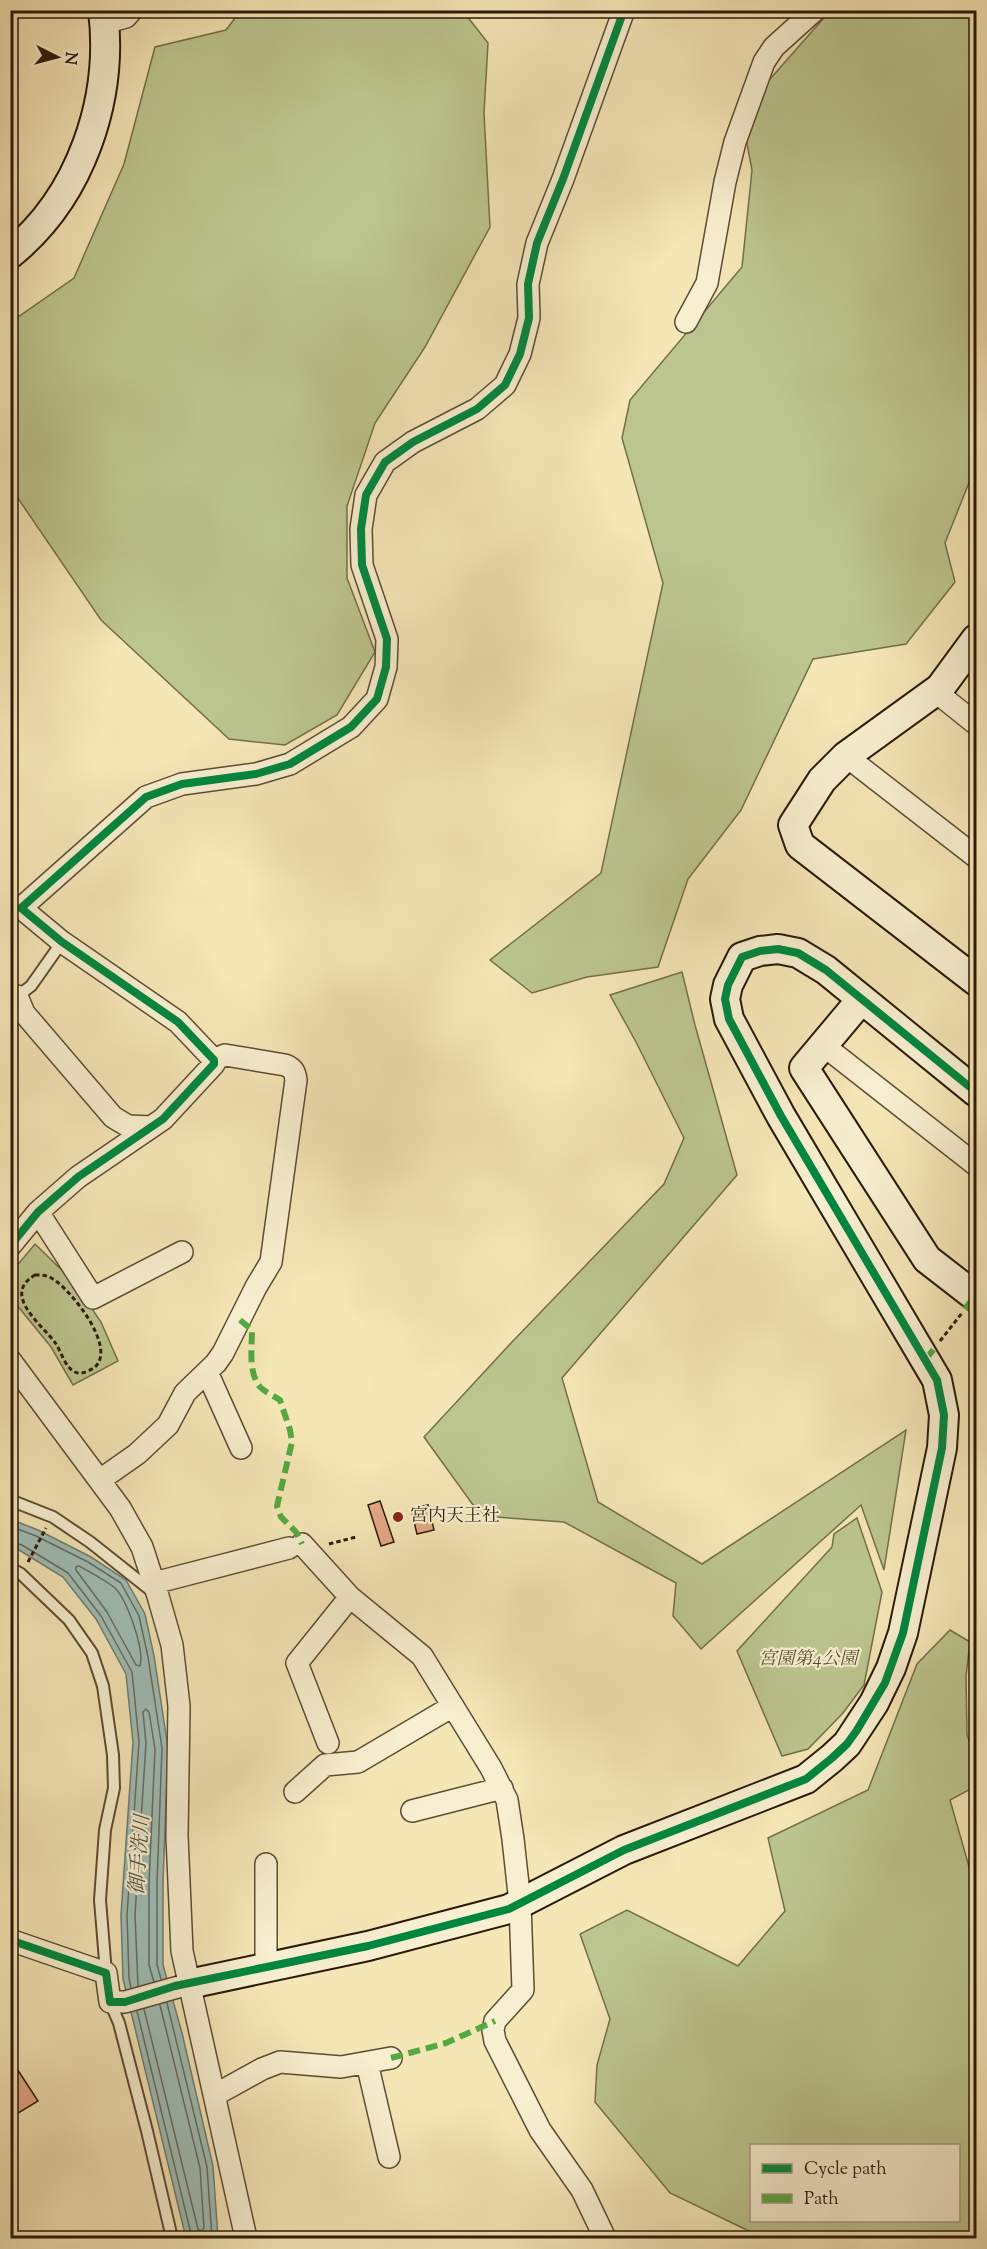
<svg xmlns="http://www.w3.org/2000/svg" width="987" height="2249" font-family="'Sorts Mill Goudy','Noto Serif JP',serif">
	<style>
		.green { fill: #bcc58e; stroke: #746f4b; stroke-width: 1.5; fill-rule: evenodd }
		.water { fill: #9fbeb7; stroke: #717c71; stroke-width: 1.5 }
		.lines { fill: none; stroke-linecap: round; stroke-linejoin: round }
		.shore { stroke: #656c60; stroke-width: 1.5 }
		.building { fill: #e5a988; stroke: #2b1908; stroke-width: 1.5 }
		.lane-casing { stroke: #5e4c34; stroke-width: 14 }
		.street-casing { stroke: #5e4c34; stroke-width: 24 }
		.secondary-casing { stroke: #2b1908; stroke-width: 32 }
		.path { stroke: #2b1908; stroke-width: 3; stroke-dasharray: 4.5 3; stroke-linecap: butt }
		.lane { stroke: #f8efd0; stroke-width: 10 }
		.street { stroke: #f8efd0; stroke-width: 21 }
		.secondary { stroke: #f8efd0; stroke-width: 28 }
		.quiet { stroke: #54a941; stroke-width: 6; stroke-dasharray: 12 6; stroke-linecap: butt }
		.cycleway-casing { stroke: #f8efd0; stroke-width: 11 }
		.cycleway { stroke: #00873e; stroke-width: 8 }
		.poi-dot { fill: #8f2418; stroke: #f8efd0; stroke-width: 2 }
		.labels { text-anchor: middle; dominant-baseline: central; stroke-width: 4.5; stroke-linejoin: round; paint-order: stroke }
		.poi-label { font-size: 18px; fill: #2b1908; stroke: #f8efd0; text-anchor: start }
		.park-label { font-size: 18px; font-style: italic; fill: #564d30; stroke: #f8efd0 }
		.water-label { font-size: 20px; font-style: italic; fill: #545345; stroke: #f8efd0 }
	</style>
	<rect width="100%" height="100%" fill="#f5e6b6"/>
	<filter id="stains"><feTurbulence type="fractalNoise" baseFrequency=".00333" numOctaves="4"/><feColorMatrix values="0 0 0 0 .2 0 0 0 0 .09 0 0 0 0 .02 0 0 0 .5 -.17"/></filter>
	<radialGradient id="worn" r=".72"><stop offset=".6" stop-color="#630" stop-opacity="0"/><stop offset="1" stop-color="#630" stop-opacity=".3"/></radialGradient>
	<path class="green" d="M241 10 463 11 488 43 484 113 490 227 425 347 375 423 347 506V578L375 652 337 715 285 745 229 739 101 620 13 491 11 490V322L74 278 124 164 155 47 226 30Z
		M830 11H976V465L945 543 955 582 906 644 813 659 741 810 688 879 658 967 587 977 532 993 490 960 601 873 663 583 622 438 630 400 742 267 752 170 741 112Z
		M682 972 695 1025 737 1175 562 1378 598 1502 702 1564 906 1430 884 1570 861 1505 701 1649 673 1616 676 1583 564 1522 481 1516 424 1437 512 1342 664 1184 684 1138 636 1042 610 995Z
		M35 1244 73 1281 101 1322 118 1361 73 1385 51 1347 11 1298 10 1274Z
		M857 1518 882 1592 864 1685 843 1713 808 1749 782 1756 737 1651 832 1547 834 1534Z
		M950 1630 970 1642 966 1676 967 1735 976 1759V1786L950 1800 976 1891V2238H759L753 2233 670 2193 595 2102 597 2065 610 2019 580 1934 627 1910 738 1966 785 1911 768 1838 868 1790 917 1664ZM752 2146H958V2220H752Z"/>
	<path class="water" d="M10 1519 38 1530 91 1557 126 1580 145 1614 154 1656 168 1748 163 1883V1965L182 2033 213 2166 218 2238H186L123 1979 121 1915 133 1742 126 1674 96 1619 63 1577 19 1550 11 1547Z"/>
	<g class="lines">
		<path class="shore" d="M10 1526 36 1536 88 1562 121 1583 139 1616 148 1657 162 1748 157 1883V1965L161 1979
			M10 1542 22 1545 68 1573 101 1616 132 1672 139 1742 127 1915 129 1978 131 1988
			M79 1566C90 1572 105 1580 115 1588 127 1600 145 1650 140 1666L136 1665 107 1612 76 1570V1567Z
			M138 1986 135 1915 146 1743 143 1712 146 1709 149 1712 155 1749 149 1883V1965L154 1982
			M167 2003 207 2167 212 2238
			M144 2009 198 2229 201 2231 204 2228 200 2168 160 2005
			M137 2011 192 2238"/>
	</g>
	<path class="building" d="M380 1501 394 1542 381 1546 368 1505Z
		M428 1505 434 1530 417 1534 411 1509Z
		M10 2058 38 2101 10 2118Z"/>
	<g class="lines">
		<g class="lane-casing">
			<path id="lane" d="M15 998 31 986 62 942
				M10 1500 53 1517 90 1542 153 1592
				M10 1568 21 1574 69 1620 92 1653 103 1686 113 1755 114 1788 105 1830 100 1900 106 1973
				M110 2002 119 2023 147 2131 172 2238"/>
		</g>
		<g class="street-casing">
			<path id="street" d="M104 23 126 17 132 10
				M686 322 707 283 725 182 735 142 764 62 774 47 815 10
				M936 692 976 724
				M846 756 976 857
				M17 996 24 1013 113 1117 128 1126 151 1127
				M823 1045 976 1165
				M38 1212 93 1298 182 1252
				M10 1246 38 1212 78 1177 163 1119 214 1064V1060L178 1022 62 942 21 908 146 797 182 784 256 774 290 764 351 727 377 699 386 667 387 639 362 565 361 529 366 495 385 462 413 442 477 409 505 385 520 354 529 318 528 284 537 243 563 179 624 10
				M10 1360 120 1508 142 1547 158 1596 172 1645 179 1706 177 1836 182 1951 246 2238
				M207 1372 241 1448
				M100 1480 137 1454 168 1425 185 1393 216 1363 223 1353 256 1287 271 1262 296 1080C295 1072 293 1068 285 1065L225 1055 214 1060
				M302 1544 350 1597 422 1656 491 1768 507 1800 513 1839 520 1903 523 1990 495 2021 493 2030 495 2041 540 2130 582 2190 605 2238
				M154 1583 289 1548
				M328 1743 297 1663 350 1597
				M295 1792 325 1765 358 1762 453 1706
				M412 1811 502 1788
				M10 1940 106 1973 110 2002H125L189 1984
				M266 1967V1864
				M367 2063 389 2157
				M215 2095 262 2069 280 2062 341 2067 391 2058"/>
		</g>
		<g class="secondary-casing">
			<path id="secondary" d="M10 254C81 197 114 99 103 10
				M976 639 940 688 846 756 822 780 793 825 800 845 976 981
				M861 1000 804 1068 927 1259 976 1297
				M189 1984 368 1946 509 1909 624 1850 806 1779 832 1758 847 1744 874 1703 891 1668 903 1633 942 1448 944 1415 937 1380 781 1116 729 1019 725 999 728 985 742 957 760 951 778 949 798 953 826 970 976 1092"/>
		</g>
		<path class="path" d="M35 1275C41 1275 47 1275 53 1279 71 1290 117 1347 95 1367 91 1370 83 1374 78 1373 66 1371 62 1353 56 1344 44 1326 0 1295 35 1275Z
			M940 1341 962 1313
			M329 1544 356 1537
			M28 1562 46 1528"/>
		<use href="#lane" class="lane"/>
		<use href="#street" class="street"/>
		<use href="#secondary" class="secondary"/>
		<path class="quiet" d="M965 1309 976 1294
			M240 1320 252 1330C252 1347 248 1373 260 1387 265 1392 274 1396 280 1400L290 1430 292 1442 277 1506 281 1517 296 1532 302 1544
			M926 1359 937 1345
			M391 2058 446 2043 495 2021"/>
		<g class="cycleway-casing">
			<path id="cycleway" d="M10 1246 38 1212 78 1177 163 1119 214 1064V1060L178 1022 62 942 21 908 146 797 182 784 256 774 290 764 351 727 377 699 386 667 387 639 362 565 361 529 366 495 385 462 413 442 477 409 505 385 520 354 529 318 528 284 537 243 563 179 624 10
				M10 1940 106 1973 110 2002H125L175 1986 368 1946 509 1909 624 1850 806 1779 832 1758 847 1744 857 1730 885 1683 903 1633 942 1448 944 1415 937 1380 781 1116 729 1019 725 999 728 985 742 957 760 951 778 949 798 953 826 970 976 1092"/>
		</g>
		<use href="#cycleway" class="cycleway"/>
	</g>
	<circle class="poi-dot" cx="398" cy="1517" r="6"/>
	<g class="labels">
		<g class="poi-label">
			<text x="410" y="1517">宮内天王社</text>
		</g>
		<g class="park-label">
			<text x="808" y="1660">宮園第4公園</text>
		</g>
		<g class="water-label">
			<text transform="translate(141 1855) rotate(-86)">御手洗川</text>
		</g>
	</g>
	<rect width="987" height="2249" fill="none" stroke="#f5e6b6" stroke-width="36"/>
	<rect x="12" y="12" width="963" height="2225" fill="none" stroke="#2b1908" stroke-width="3"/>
	<rect x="18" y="18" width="951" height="2213" fill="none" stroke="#2b1908" stroke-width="1.5"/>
	<rect x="750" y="2144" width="210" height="78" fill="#f8efd0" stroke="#a69980" stroke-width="1.5"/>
	<rect x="762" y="2164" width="30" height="9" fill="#00873e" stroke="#a69980" stroke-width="1.5"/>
	<text x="804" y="2174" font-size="18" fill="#2b1908">Cycle path</text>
	<rect x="762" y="2194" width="30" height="9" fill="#54a941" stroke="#a69980" stroke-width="1.5"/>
	<text x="804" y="2204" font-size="18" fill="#2b1908">Path</text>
	<g transform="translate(57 57) rotate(96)" stroke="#f8efd0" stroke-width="4.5" paint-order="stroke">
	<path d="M0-4.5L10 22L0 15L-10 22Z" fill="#2b1908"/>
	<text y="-9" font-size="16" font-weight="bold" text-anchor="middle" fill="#2b1908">N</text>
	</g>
	<rect width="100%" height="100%" filter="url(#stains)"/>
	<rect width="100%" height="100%" fill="url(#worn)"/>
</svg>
